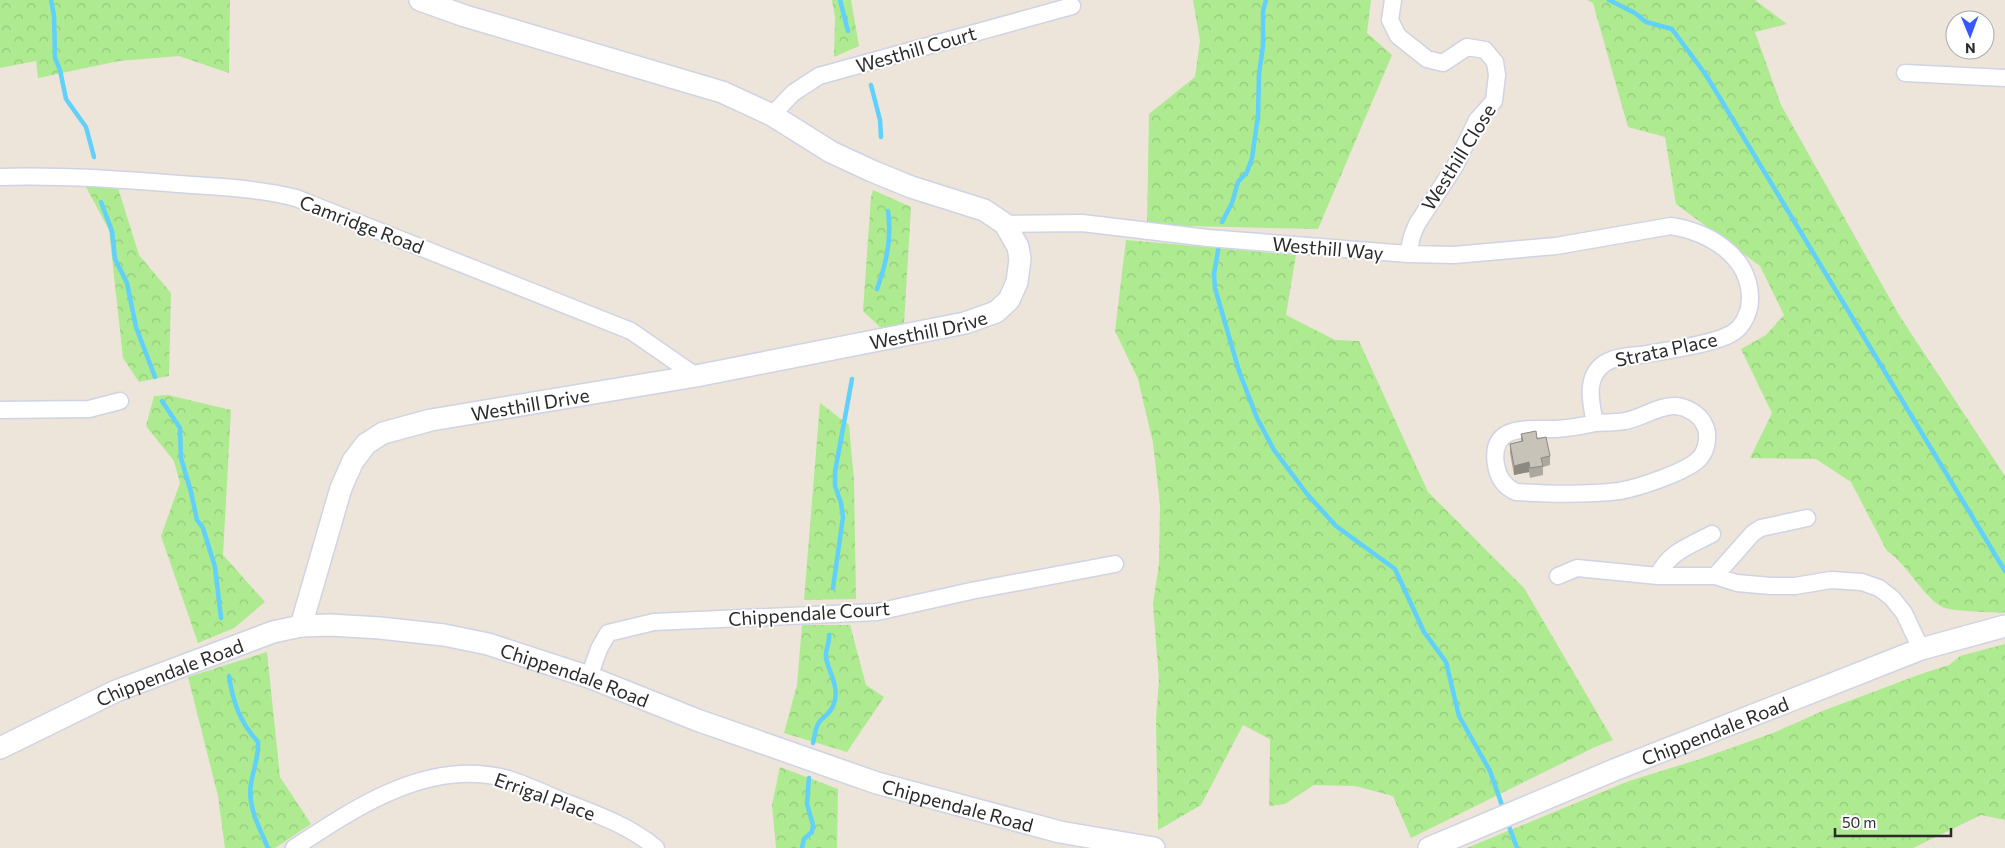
<svg xmlns="http://www.w3.org/2000/svg" width="2005" height="848" font-family="Commissioner,sans-serif">
	<style>
		.forest { fill: url(#forest-crowns) }
		.lines { fill: none; stroke-linecap: round; stroke-linejoin: round }
		.stream { stroke: #61d0fb; stroke-width: 4.5 }
		.minor-casing { stroke: #cfd3e4; stroke-width: 19 }
		.tertiary-casing { stroke: #cfd3e4; stroke-width: 24 }
		.minor { stroke: #fff; stroke-width: 16 }
		.tertiary { stroke: #fff; stroke-width: 21 }
		.wall { fill: #aca89f }
		.shaded-wall { fill: #8c8882 }
		.building { fill: #c8c3b9; stroke: #8c8882 }
		.labels { text-anchor: middle; dominant-baseline: central; stroke-width: 4; stroke-linejoin: round; paint-order: stroke }
		.street-label { font-size: 19px; fill: #2a2a2a; stroke: #fff }
	</style>
	<defs>
		<pattern id="forest-crowns" width="20" height="18" patternUnits="userSpaceOnUse" patternTransform="scale(1.25)"><rect width="20" height="18" fill="#adea90"/><path d="M2 6a3 3 0 1 1 6 0M12 15a3 3 0 1 1 6 0" fill="none" stroke="#95c97c"/></pattern>
	</defs>
	<rect width="100%" height="100%" fill="#ede5da"/>
	<path class="forest" d="M0 0H230L229 73 179 56 119 61 38 78 36 61 0 68Z
		M832 0H851L859 46 834 57 835 17Z
		M1193 0H1371L1367 33 1392 55 1318 229 1147 225 1149 114 1195 77 1200 41Z
		M1587 0H1755L1787 24 1755 32 1781 105 1899 315 2005 476V612L2001 613C1990 612 1949 611 1942 607 1920 593 1908 565 1887 551L1851 482 1816 459 1750 458 1772 413 1741 349 1766 335 1784 315 1760 266 1676 204 1665 137 1628 127 1593 3Z
		M85 185 118 188 139 255 171 293 169 376 139 382 123 358 109 230Z
		M873 190 911 207 904 324 881 328 863 311 871 197Z
		M1126 240 1296 255 1286 315 1335 340 1359 341 1428 492 1524 588 1613 740 1595 747 1411 838 1393 796 1355 786 1314 785 1285 804 1269 806 1270 739 1243 725 1201 805 1158 830 1156 719 1159 681 1153 604 1159 563 1160 504 1153 443 1138 379 1115 331Z
		M168 395 231 410 223 555 265 602 234 628 198 643 161 536 180 483 174 461 146 426 154 396Z
		M820 403 849 425 854 480 856 599 804 600Z
		M802 625H850L866 685 884 697 847 752 784 733 797 685Z
		M2005 644V820L1981 815 1913 848H1467L1629 781 1700 759 1773 733 1825 710 1921 674 1949 665 1960 656Z
		M267 652 280 777 311 824 275 848H225L218 796 188 677Z
		M780 767 838 789 837 848H776L772 805Z"/>
	<g class="lines">
		<path class="stream" d="M51 0 54 16 55 58 60 70 66 99 86 127 94 157
			M840 0 848 31
			M1609 0 1635 13 1646 22 1672 29 1706 75 2005 571
			M871 85 880 120 881 137
			M101 202 112 231 115 259 127 283 136 327 155 377
			M1222 222 1232 203 1238 182 1247 172 1252 158 1258 116 1259 74 1263 46V11L1266 0
			M1219 245 1214 274 1215 288 1239 371 1257 418 1274 450 1307 494 1336 526 1395 569 1424 632 1446 662 1459 716 1490 771 1504 811
			M877 289C886 264 892 239 888 211
			M162 401 180 428 181 458 191 492 197 520 203 528 215 567 221 618
			M833 588 843 517 841 503 835 486V472L852 379
			M229 676C233 703 240 722 258 742 259 757 253 770 251 784 247 806 260 829 268 848
			M813 743C815 735 815 727 820 721 825 716 830 713 833 706 841 689 829 673 826 658 825 649 830 643 829 635
			M1507 821 1517 848
			M802 848 804 839 812 832 813 825 807 804 809 778"/>
		<g class="minor-casing">
			<path id="minor" d="M1393 0 1390 20 1398 36 1427 59 1443 63 1467 47 1485 50 1495 62 1497 75 1494 101 1477 120 1455 166 1417 224 1412 236 1408 254
				M1905 73 2005 78
				M772 115 793 93 819 76 1072 6
				M0 177C60 175 119 179 179 184 218 187 257 188 296 198L631 331 696 376
				M1005 224 1082 223 1208 238 1408 254 1454 255 1556 246 1671 226C1708 232 1750 255 1750 299 1750 311 1744 325 1734 332 1717 344 1663 351 1641 355 1629 356 1615 357 1605 363 1584 377 1591 403 1595 423 1605 422 1616 423 1625 421 1642 418 1659 405 1676 406 1687 407 1699 414 1704 424 1710 434 1707 451 1699 459 1686 472 1638 488 1619 491 1586 495 1549 494 1516 492 1505 487 1498 478 1496 465 1489 422 1530 430 1556 429 1570 428 1582 426 1595 423
				M0 410 89 409 120 401
				M1558 576 1577 568 1658 576H1715L1737 583 1771 586H1795L1831 580 1862 582 1879 588 1892 598 1904 613 1921 649
				M1658 576C1667 553 1691 545 1712 534
				M1715 576 1753 533 1761 528 1807 518
				M589 677 599 649 608 633 654 622 877 612 971 591 1115 564
				M294 848C356 807 430 757 508 779 527 785 546 794 565 802 596 814 630 826 656 848"/>
		</g>
		<g class="tertiary-casing">
			<g id="tertiary">
				<path id="s1" d="M301 626 341 488 353 461 366 444 383 433 431 420 696 376 965 323 996 312 1009 300 1017 282 1020 259 1018 247 1005 224 984 210 911 187 872 171 831 152 772 115 722 92 465 16 420 0"/>
				<path id="s2" d="M0 748 116 691 273 632 301 626 330 625 380 628 444 635 488 644 589 677 697 720 877 783 1060 832 1154 848"/>
				<path id="s3" d="M1429 848 1614 770 1921 649 2005 626"/>
			</g>
		</g>
		<use href="#minor" class="minor"/>
		<use href="#tertiary" class="tertiary"/>
	</g>
	<path class="wall" d="M1521 434 1537 439 1550 456V465L1543 467V475L1530 478 1529 472 1514 475 1510 453V444L1521 441Z"/>
	<path class="shaded-wall" d="M1529 462V472L1514 475V466Z"/>
	<path class="building" d="M1536 431 1537 439 1546 437 1550 456 1541 458 1543 466 1530 468 1529 462 1514 466 1510 444 1523 441 1521 434Z"/>
	<g class="labels">
		<g class="street-label">
			<text transform="translate(916 49) rotate(-16)">Westhill Court</text>
			<text transform="translate(1458 157) rotate(-58)">Westhill Close</text>
			<text transform="translate(362 224) rotate(21)">Camridge Road</text>
			<text transform="translate(1328 248) rotate(5)">Westhill Way</text>
			<text stroke="none"><textPath href="#s1" startOffset="770">Westhill Drive</textPath></text>
			<text transform="translate(1666 349) rotate(-12)">Strata Place</text>
			<text stroke="none"><textPath href="#s1" startOffset="365">Westhill Drive</textPath></text>
			<text transform="translate(809 613) rotate(-4)">Chippendale Court</text>
			<text stroke="none"><textPath href="#s2" startOffset="186">Chippendale Road</textPath></text>
			<text stroke="none"><textPath href="#s2" startOffset="606">Chippendale Road</textPath></text>
			<text stroke="none"><textPath href="#s3" startOffset="309">Chippendale Road</textPath></text>
			<text transform="translate(545 796) rotate(20)">Errigal Place</text>
			<text stroke="none"><textPath href="#s2" startOffset="1011">Chippendale Road</textPath></text>
		</g>
	</g>
	<g transform="translate(1970 35) rotate(179)"><circle r="24" fill="#ffffff" stroke="#aaaaaa"/>
	<path d="M0-4L9 19L0 12L-9 19Z" fill="#3558ff"/>
	<text y="-8" font-size="14" font-weight="bold" text-anchor="middle" fill="#2a2a2a">N</text>
	</g>
	<path d="M1835 828v8h116v-8" fill="none" stroke="#2a2a2a" stroke-width="2.5"/>
	<text x="1842" y="828" font-size="15" fill="#2a2a2a" stroke="#ffffff" stroke-width="4" paint-order="stroke">50 m</text>
</svg>
